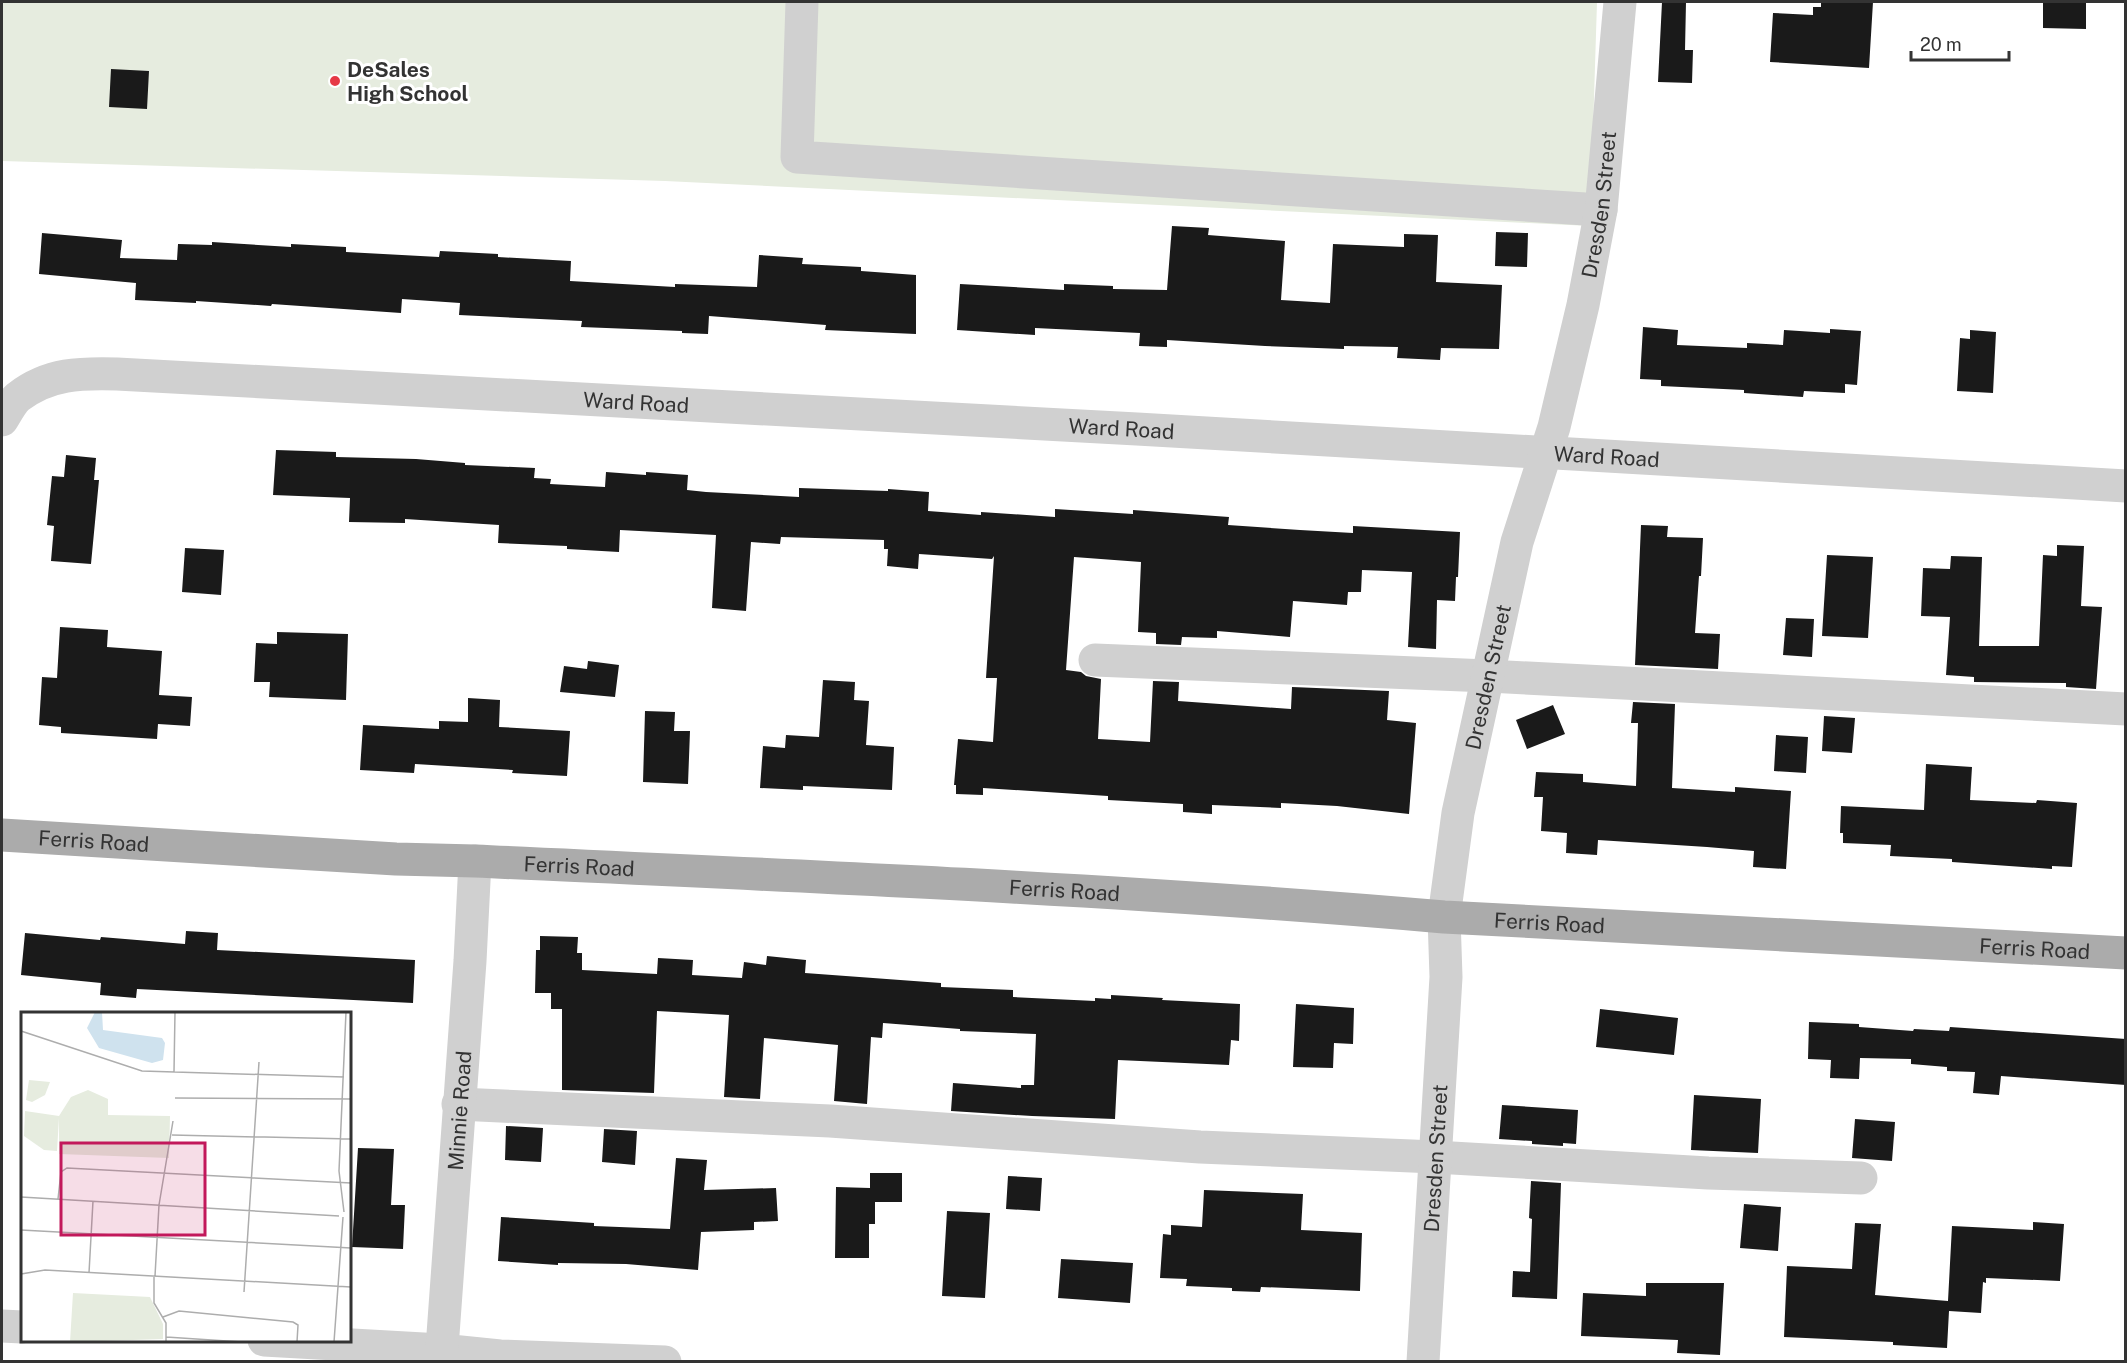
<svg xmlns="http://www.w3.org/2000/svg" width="2127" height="1363" font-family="'Public Sans',sans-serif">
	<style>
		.green { fill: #e6ecdf }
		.building { fill: #1a1a1a }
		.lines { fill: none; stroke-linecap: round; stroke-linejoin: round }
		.minor { stroke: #d0d0d0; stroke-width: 33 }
		.major { stroke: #ababab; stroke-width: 33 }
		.poi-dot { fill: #e63946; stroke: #fff; stroke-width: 2 }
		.labels { text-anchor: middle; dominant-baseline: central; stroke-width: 6; stroke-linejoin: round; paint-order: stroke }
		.poi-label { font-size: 21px; font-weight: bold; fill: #333; stroke: #fff; text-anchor: start }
		.street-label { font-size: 21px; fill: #333; stroke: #fff }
		.inset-road { fill: none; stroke: #adadad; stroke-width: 1.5 }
		.view { fill: #c2185b; fill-opacity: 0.15; stroke: #c2185b; stroke-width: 3 }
		.inset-edge { fill: none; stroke: #333; stroke-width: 3 }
	</style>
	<rect width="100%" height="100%" fill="#fff"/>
	<path class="green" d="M2 2H1597L1590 226 665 181 2 161Z"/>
	<path class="building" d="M1662 2H1686L1685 50H1693L1692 83 1658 82Z
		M1821 2H1873L1869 68 1770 62 1773 13 1813 15V7H1821Z
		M2043 2H2086V29L2043 28Z
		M111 69 149 71 147 109 109 107Z
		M1172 226 1209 228 1208 235 1285 241 1281 300 1330 303 1333 244 1404 247V234L1438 235 1436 282 1502 285 1499 349 1441 348 1440 360 1397 358 1398 347 1344 346V349L1265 346 1167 340V347L1139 346 1140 333 1035 328V335L957 330 960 284 1064 290V284L1113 286V289L1167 290Z
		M1496 232 1528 233 1527 267 1495 266Z
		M42 233 122 240 120 258 177 260 178 244 212 245V242L291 247V244L346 247V252L439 257 440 251 498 254V257L571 261 570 281 675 287V284L757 287 759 255 803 258 802 264 861 267V271L916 275V334L825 330 826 325 709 316 708 334 682 333V331L581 327 582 321 459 315 460 303 402 299 401 313 272 304 271 306 196 301V303L135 300 136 283 39 274Z
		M1643 327 1678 330 1677 345 1747 348V343L1783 345 1784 330 1830 333V329L1861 331 1857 385 1845 384V393L1804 391 1803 397 1744 393V390L1661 386V380L1640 379Z
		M1970 330 1996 332 1993 393 1957 391 1960 338 1970 339Z
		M276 450 336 452V457L416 459 465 463V465L535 468 534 478 551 479 550 484 605 487 606 472 646 475V472L688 475 687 490 706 492 799 497V488L888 491V489L929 492 928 511 981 515V512L1055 517V509L1133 514V510L1229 517 1228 525 1300 530 1353 533V526L1460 532 1458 577H1456L1455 601 1437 600 1436 649 1408 647 1412 572 1362 570 1361 592H1348L1347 605 1293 601 1290 637 1217 631V638L1182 637 1181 645 1156 644V633L1138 632 1141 562 1074 557 1066 670 1081 672 1086 676 1101 679 1098 739 1150 742 1153 681 1179 682 1178 701 1291 709 1292 687 1389 691 1387 720 1416 723 1409 814 1337 806 1281 803V808L1212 805V814L1183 812V804L1108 800V796L983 788V795L956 794V785H954L958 739 993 742 997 678H986L994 556 992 559 919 554 918 569 887 566 888 549H884V540L781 537 780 544 751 542 746 611 712 608 716 535 620 530 619 552 567 549V546L498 543 499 525 405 519V523L349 522 350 498 273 495Z
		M66 455 96 458 94 480H99L91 564 51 561 54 526 47 525 52 476 64 477Z
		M1641 525 1668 526 1667 537 1703 538 1701 576H1699L1695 633 1720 634 1718 669 1635 665Z
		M2057 545 2084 546 2081 606 2102 607 2096 689 2066 687V683L1974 682V677L1946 675 1950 617 1921 616 1923 568 1950 569 1951 556 1982 557 1979 646H2039L2043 555 2057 556Z
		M185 548 224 550 221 595 182 592Z
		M1827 555 1873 557 1868 638 1822 636Z
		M1786 618 1814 619 1812 657 1783 655Z
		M60 627 108 630 107 647 162 651 159 695 192 697 190 726 158 724 157 739 61 733V727L39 725 42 677 57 678Z
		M277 632 348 634 346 700 269 697 270 682H254L256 643 277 644Z
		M588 661 619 665 615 697 560 692 564 666 587 669Z
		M823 680 855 682 854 700 869 701 866 745 894 747 892 790 803 786V790L760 788 763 746 785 748 786 735 819 737Z
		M468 698 500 700 499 727 570 731 567 776 512 773 513 770 415 764 414 773 360 770 363 725 439 729V721L468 722Z
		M1633 702 1675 704 1672 788 1735 792V787L1791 791 1786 869 1753 867 1754 851 1707 847 1598 840 1597 855 1566 853 1567 833 1541 831 1543 797H1534L1536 772 1583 774V782L1636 786 1638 723H1631Z
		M1553 705 1565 734 1527 749 1516 720Z
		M645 711 675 712 674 731H690L688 784 643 782Z
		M1824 716 1855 718 1852 753 1822 751Z
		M1776 735 1808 737 1806 773 1774 771Z
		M1926 764 1972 767 1970 800 2036 803 2037 800 2077 803 2072 867 2052 866V869L1952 862V859L1890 856 1891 845 1843 843V833H1840L1841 806 1924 810Z
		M186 931 218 933 217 950 415 960 413 1003 137 989 136 998 100 995 101 983 21 975 25 933 100 940 101 937 185 944Z
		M540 936 578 937 577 953H582V970L657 974 658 958 693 960 692 975 742 978 744 962 766 965 767 956 806 960 805 973 941 983V987L1013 990V997L1095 1001V998L1111 999V995L1163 998 1162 1000 1240 1004 1239 1041 1231 1040 1229 1065 1118 1060 1115 1119 1032 1116 951 1111 953 1083 1021 1088V1085H1034L1036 1034 960 1031V1029L883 1023 882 1038 871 1037 867 1104 834 1101 838 1045 764 1038 760 1099 724 1097 729 1015 657 1011 654 1093 562 1090V1009H551V993H535L536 950H540Z
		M1296 1004 1354 1008 1353 1044 1334 1043 1333 1068 1293 1067Z
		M1600 1009 1678 1018 1674 1055 1596 1047Z
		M1809 1022 1859 1024V1027L1913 1031 1914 1029 1949 1031 1950 1027 2126 1039V1085L2001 1076 1999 1095 1973 1093 1975 1072 1947 1071V1067L1911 1064V1059L1860 1058 1859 1079 1830 1078 1831 1060 1808 1059Z
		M1694 1095 1761 1099 1758 1153 1691 1150Z
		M1502 1105 1578 1110 1576 1144 1563 1143V1146L1532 1144V1141L1499 1139Z
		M1855 1119 1895 1122 1892 1161 1852 1158Z
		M506 1126 543 1128 541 1162 505 1160Z
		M604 1129 637 1131 635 1165 602 1162Z
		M358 1148 394 1149 391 1205H405L403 1249 352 1247Z
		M676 1158 707 1160 704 1190 776 1188 778 1221 754 1222V1230L701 1232 698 1270 626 1264 558 1263V1265L498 1261 501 1217 594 1223V1226L670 1229Z
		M870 1173H902V1202H875V1224H869V1258H835L836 1187 870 1188Z
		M1008 1176 1042 1178 1040 1211 1006 1209Z
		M1531 1181 1561 1183 1557 1299 1512 1297 1513 1271 1530 1272 1532 1219 1529 1218Z
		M1204 1190 1303 1194 1301 1230 1362 1233 1360 1291 1261 1287 1260 1292 1232 1291V1288L1186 1286 1187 1279 1160 1278 1163 1234 1171 1235V1225L1202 1227Z
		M1744 1204 1781 1207 1778 1251 1740 1248Z
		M947 1211 990 1213 985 1298 942 1296Z
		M2033 1222 2064 1224 2060 1281 1986 1278V1283L1983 1282 1981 1313 1949 1311 1947 1348 1893 1345V1342L1784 1337 1787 1266 1852 1269 1855 1223 1881 1224 1875 1295 1948 1301 1952 1226 2033 1230Z
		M1061 1259 1133 1263 1130 1303 1058 1298Z
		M1646 1283H1724L1720 1355 1677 1353 1678 1340 1581 1336 1583 1293 1646 1296Z"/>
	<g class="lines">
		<g class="minor">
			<path d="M802 2 797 157 1601 210"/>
			<path id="s1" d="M2 420C7 412 12 402 18 397 49 373 81 373 117 374L1137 429 2126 486"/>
			<path d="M1095 660 1488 676 2126 709"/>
			<path d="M458 1104 830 1121 1200 1147 1435 1157 1708 1173 1861 1178"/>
			<path d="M2 1326 22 1327"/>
			<path d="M264 1340 441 1350 500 1356 665 1362"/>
			<path id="s2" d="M441 1362 470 961 475 861"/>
			<path id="s3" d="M1423 1362 1446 977 1444 917 1458 813 1517 542 1554 427 1583 305 1601 210 1620 2"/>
		</g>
		<path class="major" id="s4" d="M2 835 396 859 475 861C799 876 1122 889 1444 917L2126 953"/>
	</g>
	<circle class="poi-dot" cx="335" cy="81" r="6"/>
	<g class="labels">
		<g class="poi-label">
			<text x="347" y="69">DeSales<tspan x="347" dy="24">High School</tspan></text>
		</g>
		<g class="street-label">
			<text stroke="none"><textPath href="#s3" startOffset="1176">Dresden Street</textPath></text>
			<text stroke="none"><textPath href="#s1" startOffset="652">Ward Road</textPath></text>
			<text stroke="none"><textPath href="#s1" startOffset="1138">Ward Road</textPath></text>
			<text stroke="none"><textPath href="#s1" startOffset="1624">Ward Road</textPath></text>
			<text stroke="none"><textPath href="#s3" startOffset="690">Dresden Street</textPath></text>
			<text stroke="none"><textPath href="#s4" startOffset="92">Ferris Road</textPath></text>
			<text stroke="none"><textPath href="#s4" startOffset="578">Ferris Road</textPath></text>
			<text stroke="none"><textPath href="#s4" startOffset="1064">Ferris Road</textPath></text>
			<text stroke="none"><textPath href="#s4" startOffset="1550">Ferris Road</textPath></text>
			<text stroke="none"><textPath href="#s4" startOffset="2036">Ferris Road</textPath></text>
			<text stroke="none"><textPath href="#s2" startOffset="252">Minnie Road</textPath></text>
			<text stroke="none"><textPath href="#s3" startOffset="204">Dresden Street</textPath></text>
		</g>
	</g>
	<g transform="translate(21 1012)">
		<rect width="330" height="330" fill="#fff"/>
		<path d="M8 68 29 70 24 83 11 90 5 88ZM67 78 87 87V103L149 104 148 146 38 142V106L36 139 23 138 3 124 4 99 38 104 50 85ZM52 281 129 285 142 312V327L49 330Z" fill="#e6ecdf"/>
		<path d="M74 0H81L82 18 141 26 144 31 142 48 131 51 78 36 66 16Z" fill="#cfe2ee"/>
		<path class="inset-road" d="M0 19 121 59 323 65M153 60 154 0M154 86 330 87M151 123 330 127M0 185 318 204M37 187 40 160 46 156 330 171M323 200 318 159 325 0M0 218 330 236M68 261 72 189M0 262 24 258 330 275M133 264V291L145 311V330M134 264 138 193 152 109M223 280 238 50M142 305 158 299 272 310 277 313 276 330M145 325 221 330M313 330 322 205"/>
		<path class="view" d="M40 131H184V223H40Z"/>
		<rect width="330" height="330" class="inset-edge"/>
	</g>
	<rect width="2127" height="1363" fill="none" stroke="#333333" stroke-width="6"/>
	<path d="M1911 51v9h98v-9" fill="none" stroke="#333333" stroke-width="3"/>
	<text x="1920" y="51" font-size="18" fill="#333333" stroke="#ffffff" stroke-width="4.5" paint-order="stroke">20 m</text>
</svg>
